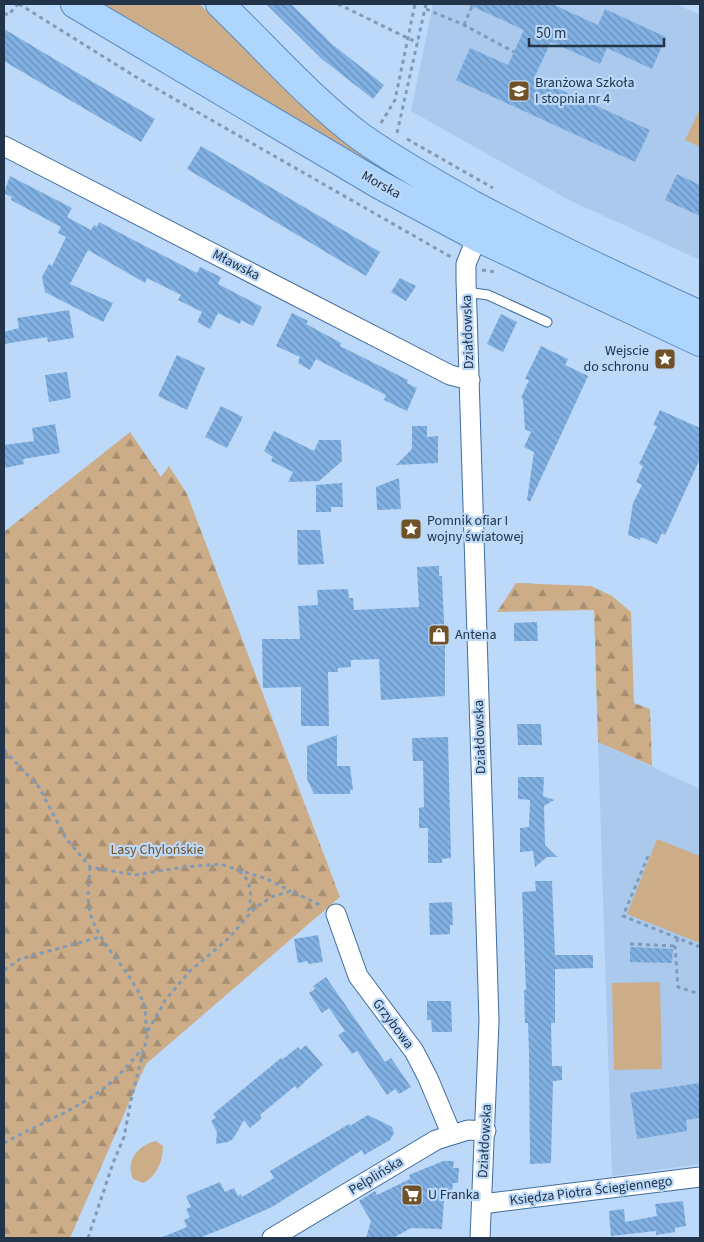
<svg xmlns="http://www.w3.org/2000/svg" width="704" height="1242" font-family="'Source Sans 3',sans-serif">
	<style>
		.built { fill: #aac9ec }
		.green { fill: #ccad88 }
		.forest { fill: url(#forest-firs) }
		.building { fill: url(#building-back-hatch) }
		.lines { fill: none; stroke-linecap: round; stroke-linejoin: round }
		.lane-casing { stroke: #406d9c; stroke-width: 11 }
		.street-casing { stroke: #406d9c; stroke-width: 21 }
		.primary-casing { stroke: #5a8abf; stroke-width: 30 }
		.path { stroke: #819ab6; stroke-width: 3; stroke-dasharray: 4 4; stroke-linecap: butt }
		.lane { stroke: #fff; stroke-width: 9 }
		.street { stroke: #fff; stroke-width: 19 }
		.primary { stroke: #aed5fe; stroke-width: 28 }
		.labels { text-anchor: middle; dominant-baseline: central; stroke-width: 4.5; stroke-linejoin: round; paint-order: stroke }
		.poi-label { font-size: 14px; fill: #213449; stroke: #bcd9f9; text-anchor: start }
		.street-label { font-size: 14px; fill: #213449; stroke: #bcd9f9 }
		.park-label { font-size: 14px; fill: #714f23; stroke: #bcd9f9 }
	</style>
	<defs>
		<pattern id="forest-firs" width="22" height="20" patternUnits="userSpaceOnUse" patternTransform="scale(1.25)"><rect width="22" height="20" fill="#ccad88"/><path d="M5 1l3.5 6h-7zM16 11l3.5 6h-7z" fill="#a58e71"/></pattern>
		<pattern id="building-back-hatch" width="6" height="6" patternUnits="userSpaceOnUse" patternTransform="scale(1.25)"><rect width="6" height="6" fill="#81b0e3"/><path d="M-1 5l2 2M0 0l6 6M5-1l2 2" fill="none" stroke="#6990ba"/></pattern>
	</defs>
	<rect width="100%" height="100%" fill="#bcd9f9"/>
	<path class="built" d="M433 4H676L700 15V254L698 259 569 200 411 111Z
		M598 742 700 789V1164L612 1176Z"/>
	<path class="green" d="M99 4H199L413 185 410 190Z
		M700 109V147L685 140Z
		M657 839 700 856V943L627 914Z
		M660 982 662 1069 614 1070 612 983Z
		M156 1141 163 1146C163 1161 157 1176 143 1183L133 1179C125 1161 138 1145 156 1141Z"/>
	<path class="forest" d="M130 432 161 477 169 466 187 494 340 897 146 1064 70 1238H4V532Z
		M516 583 591 586 612 596 631 612 634 703 650 709 652 766 598 742 594 610 497 612Z"/>
	<path class="building" d="M266 4H291L333 45 384 85 373 99 322 59Z
		M467 4H552L598 25 605 9 666 37 652 69 607 48 600 64 551 42 534 78 650 130 635 162 456 80 470 48 508 65 524 30Z
		M4 29 155 119 141 142 4 61Z
		M201 146 380 252 366 276 187 169Z
		M677 174 700 185V216L665 200Z
		M10 176 72 208 67 217 91 230 94 225 97 227 99 222 193 271 197 273 200 267 221 277 218 284 262 307 253 326 241 320 240 324 218 313 210 329 197 322 202 312 178 300 181 295 147 278 145 283 88 250 70 284 113 303 103 322 45 292 42 277 49 264 52 266 66 237 58 233 61 227 11 200 12 197 4 193Z
		M400 278 416 286 406 301 391 292Z
		M69 310 74 338 48 342 47 337 4 344V332L19 328 17 318Z
		M292 313 308 321 306 324 341 343 340 346 408 380 407 383 417 388 407 411 384 400 386 395 316 359 310 370 298 363 300 357 276 346Z
		M501 314 517 322 503 352 487 344Z
		M541 346 568 359 565 365 588 376 530 502 527 500 534 452 524 447 531 432 525 429 523 399 521 398 529 380 525 379Z
		M177 355 205 368 187 410 158 396Z
		M67 372 71 398 49 402 45 375Z
		M221 406 243 417 227 448 205 437Z
		M660 410 700 428V459L665 535 662 533 657 544 641 537 640 540 628 535 633 503 642 485 636 482 643 466 639 464 657 426 653 425Z
		M55 424 60 453 23 459 24 464 4 468V445L34 441 32 428Z
		M412 426H427V437L438 436V463L396 465 412 449Z
		M274 431 314 451 319 440H341L342 461 319 481 288 482 293 472 271 461 273 457 264 451Z
		M399 478 401 509 377 510 376 487Z
		M342 483 343 507H331V512H316V485Z
		M297 530H320L324 564 298 565Z
		M439 566V576H442L445 645V696L381 700 379 659 351 660V667L338 668V672H328L329 726H301V687L263 688 262 639H300L298 606 318 605 317 590 348 589 349 598H353L354 610 419 607 417 567Z
		M537 622 538 641H514V623Z
		M517 724H541L542 745H518Z
		M337 735V766H350L353 790H350V794H314L307 779V746Z
		M448 737 451 858 442 859V863H428V828H419V808L424 807 423 761H413L412 738Z
		M518 777H544L543 796 554 800 544 806 545 845 557 857H547L535 867 533 851 520 852V828L529 827 530 800 518 799Z
		M535 881H552L555 955H593V968L555 969V1023H551L552 1066H562V1080L553 1081 551 1163 530 1164 529 1053 528 1023H525L524 990H526L522 892 536 891Z
		M452 902 453 925H450V934L430 935 429 903Z
		M318 935 323 962 308 964V961L298 963 294 939Z
		M630 947 673 949 672 963 630 962Z
		M326 977 385 1062 391 1058 411 1087 399 1094 395 1089 387 1095 357 1051 352 1054 338 1035 345 1031 329 1008 322 1013 309 993 315 989 313 986Z
		M427 1001H451L452 1032H432L431 1020H427Z
		M306 1045 323 1065 297 1089 295 1086 260 1115 262 1118 250 1128 244 1120 233 1139 228 1142 216 1144 217 1132 211 1121 216 1117 213 1114 281 1058 283 1059 298 1047 300 1050Z
		M700 1083V1118L686 1120 687 1131 637 1139 630 1093Z
		M368 1115 392 1127 394 1133 390 1140 364 1155 362 1150 272 1207 227 1227 199 1238H160L187 1227 184 1220 190 1217 186 1209 191 1207 186 1196 220 1182 225 1192 234 1188 238 1196 241 1194 242 1197 274 1178 270 1171 349 1124 350 1126Z
		M443 1161H454L453 1168H459L458 1183H453L452 1191 441 1189 444 1201 442 1229 411 1228 393 1238H366L371 1221 359 1201 375 1191 377 1195 410 1179 409 1175Z
		M683 1201 686 1226 675 1228V1232L656 1235V1231L611 1236 609 1211 624 1209 625 1222 657 1216 655 1204Z"/>
	<g class="lines">
		<g class="lane-casing">
			<path id="lane" d="M466 292 488 295 547 322"/>
		</g>
		<g class="street-casing">
			<path id="street" d="M4 146 450 375 470 380
				M477 237 466 264V280L489 1021 480 1238
				M336 914 358 976 414 1051 428 1078 451 1133
				M482 1204 700 1177
				M272 1238 436 1140 468 1130 486 1131"/>
		</g>
		<g class="primary-casing">
			<path id="primary" d="M75 4 380 185 477 237 700 342
				M220 4C266 48 310 99 361 137 396 162 434 183 471 204 546 244 623 280 700 315"/>
		</g>
		<path class="path" d="M19 4 136 77 451 257
			M338 4 418 43
			M426 9 464 25 514 52
			M4 13 8 15 18 4
			M464 25 473 4
			M381 123 395 100 415 4
			M397 133 426 4
			M407 139 493 188
			M482 270 496 272
			M4 750 39 787 65 837 90 867 135 875 184 867 220 864 267 879 291 891
			M648 856 623 916 700 947
			M90 867C89 883 86 900 91 916 102 949 133 972 144 1005 146 1013 146 1023 146 1032
			M239 871C254 883 251 897 248 914
			M678 938 675 946 678 987 700 994
			M630 944 675 946
			M4 970 20 959 100 937
			M4 1143C35 1126 69 1113 99 1092 115 1081 129 1064 142 1049
			M88 1238 113 1163 124 1137 131 1100 149 1029 166 999 190 971 229 938 255 908 271 897 291 891 322 906"/>
		<use href="#lane" class="lane"/>
		<use href="#street" class="street"/>
		<use href="#primary" class="primary"/>
	</g>
	<defs>
		<g id="school-square" transform="scale(1.125)"><rect x="-9" y="-9" width="18" height="18" rx="4" fill="#715127" stroke="#bcd9f9"/><path d="M0-5L7-2L0 1L-7-2ZM-4 1L0 2.5L4 1V4Q0 6-4 4Z" fill="#fff"/></g>
		<g id="sight-square" transform="scale(1.125)"><rect x="-9" y="-9" width="18" height="18" rx="4" fill="#715127" stroke="#bcd9f9"/><path d="M0-6L1.8-2.2L6-1.7L2.9 1.2L3.7 5.4L0 3.3L-3.7 5.4L-2.9 1.2L-6-1.7L-1.8-2.2Z" fill="#fff"/></g>
		<g id="shop-square" transform="scale(1.125)"><rect x="-9" y="-9" width="18" height="18" rx="4" fill="#715127" stroke="#bcd9f9"/><path d="M-5-2.5h2.3a2.7 3.5 0 0 1 5.4 0H5L5.5 6h-11ZM-1.5-2.5h3a1.5 2.3 0 0 0-3 0Z" fill="#fff"/></g>
		<g id="supermarket-square" transform="scale(1.125)"><rect x="-9" y="-9" width="18" height="18" rx="4" fill="#715127" stroke="#bcd9f9"/><path d="M-6-5.5h2.5l.6 2H6L4.5 2H-2.5L-4.4-4H-6ZM-1.5 3.2a1.3 1.3 0 1 0 .1 0ZM3 3.2a1.3 1.3 0 1 0 .1 0Z" fill="#fff"/></g>
	</defs>
	<g fill-rule="evenodd">
		<use href="#school-square" x="519" y="91"/>
		<use href="#sight-square" x="665" y="359"/>
		<use href="#sight-square" x="411" y="529"/>
		<use href="#shop-square" x="439" y="635"/>
		<use href="#supermarket-square" x="412" y="1195"/>
	</g>
	<g class="labels">
		<g class="poi-label">
			<text x="535" y="83">Branżowa Szkoła<tspan x="535" dy="16">I stopnia nr 4</tspan></text>
			<text x="649" y="351" text-anchor="end">Wejscie<tspan x="649" dy="16">do schronu</tspan></text>
			<text x="427" y="521">Pomnik ofiar I<tspan x="427" dy="16">wojny światowej</tspan></text>
			<text x="455" y="635">Antena</text>
			<text x="428" y="1195">U Franka</text>
		</g>
		<g class="street-label">
			<text transform="translate(381 185) rotate(29)">Morska</text>
			<text transform="translate(236 265) rotate(27)">Mławska</text>
			<text transform="translate(468 332) rotate(-92)">Działdowska</text>
			<text transform="translate(480 737) rotate(-92)">Działdowska</text>
			<text transform="translate(393 1024) rotate(53)">Grzybowa</text>
			<text transform="translate(485 1141) rotate(-87)">Działdowska</text>
			<text transform="translate(376 1176) rotate(-31)">Pelplińska</text>
			<text transform="translate(591 1191) rotate(-7)">Księdza Piotra Ściegiennego</text>
		</g>
		<g class="park-label">
			<text x="157" y="850">Lasy Chylońskie</text>
		</g>
	</g>
	<rect width="704" height="1242" fill="none" stroke="#213449" stroke-width="10"/>
	<path d="M529 38v8h135v-8" fill="none" stroke="#213449" stroke-width="2.5"/>
	<text x="536" y="38" font-size="15" fill="#213449" stroke="#bcd9f9" stroke-width="4" paint-order="stroke">50 m</text>
</svg>
